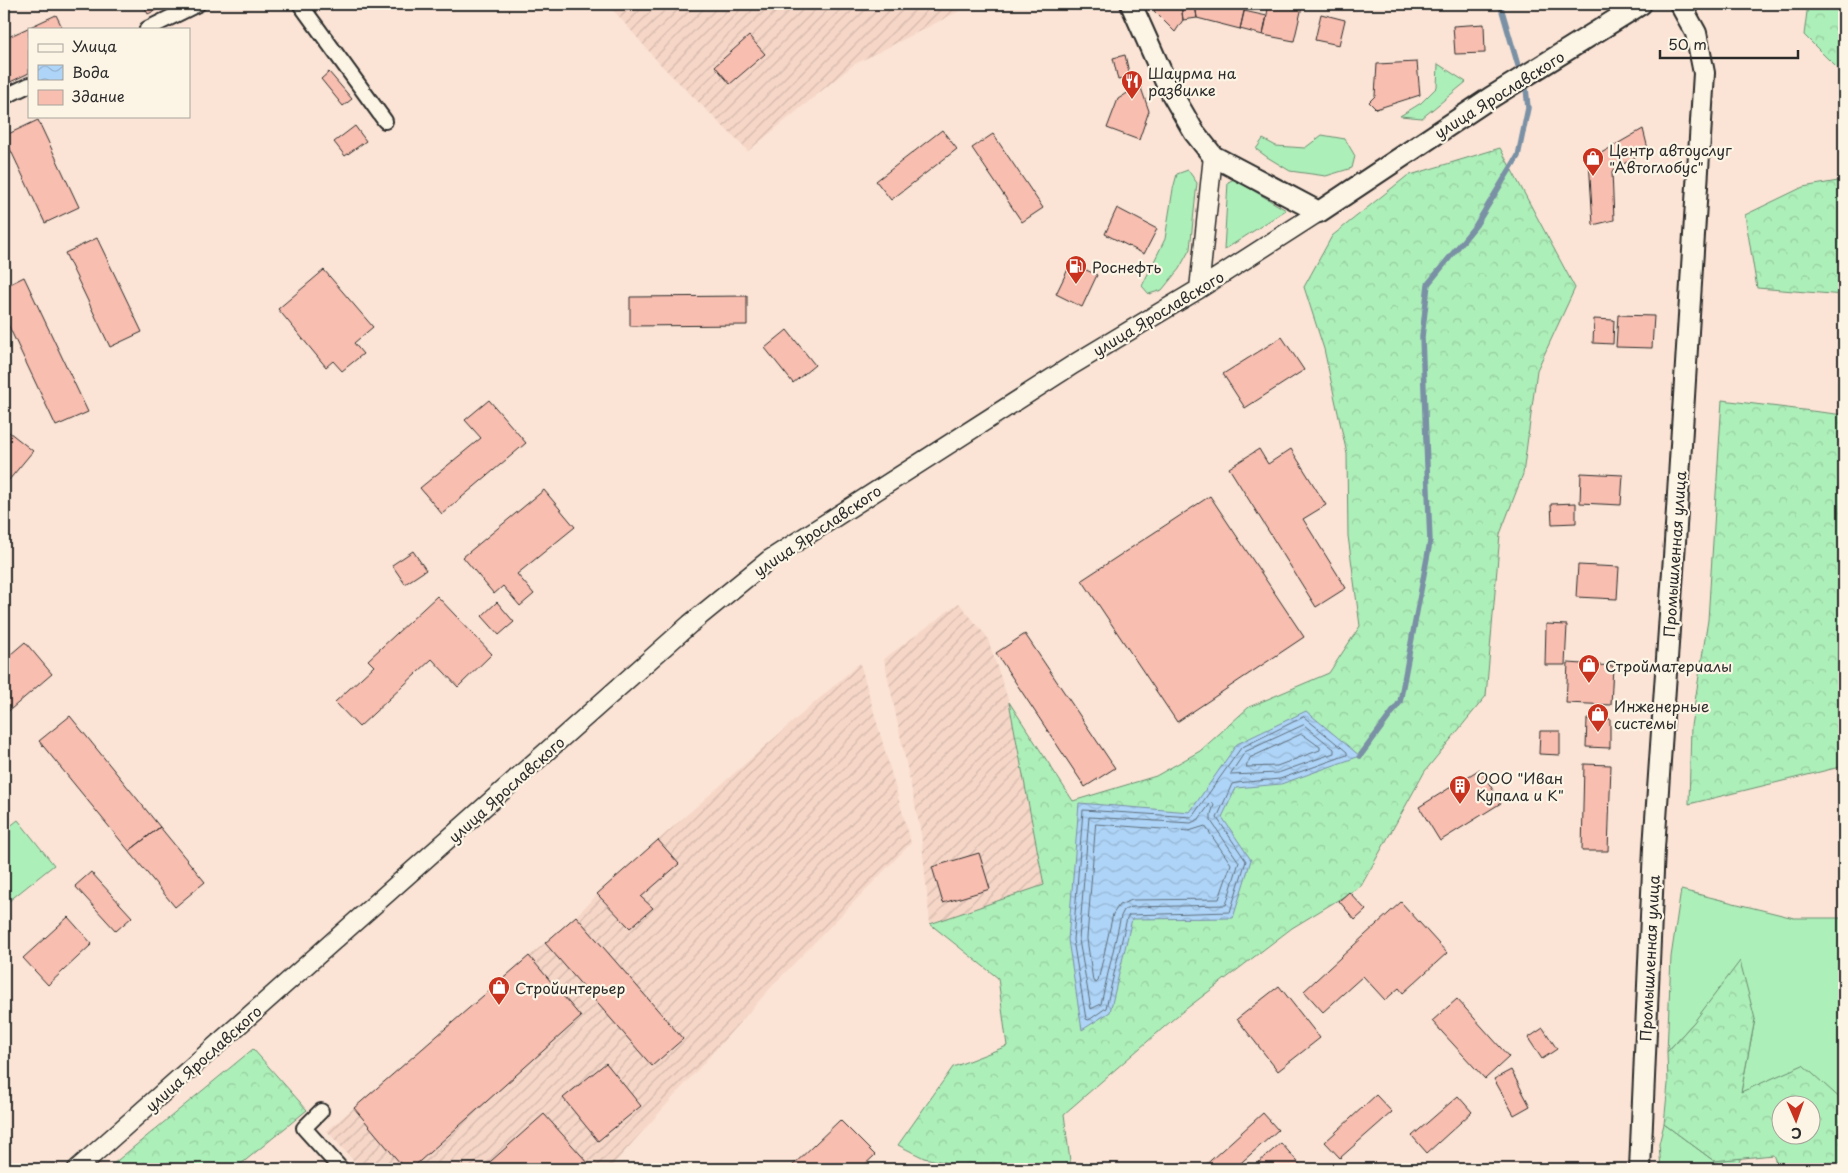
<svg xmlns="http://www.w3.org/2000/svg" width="1848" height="1173" font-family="'Playpen Sans',sans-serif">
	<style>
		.industrial { fill: url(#industrial-furrows) }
		.grass { fill: #adefb9; stroke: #6c8d72 }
		.forest { fill: url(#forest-crowns); stroke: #6c8d72; fill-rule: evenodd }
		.water { fill: url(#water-waves); stroke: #7a90a5 }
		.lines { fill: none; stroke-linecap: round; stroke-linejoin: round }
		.shore { stroke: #5f6f7d; stroke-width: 1 }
		.stream { stroke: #7a90a5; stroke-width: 5.5 }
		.building { fill: #f8beb0; stroke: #2b2b2b }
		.minor-casing { stroke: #2b2b2b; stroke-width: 18 }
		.tertiary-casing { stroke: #2b2b2b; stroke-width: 21 }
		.secondary-casing { stroke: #2b2b2b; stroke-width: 24 }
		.minor { stroke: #fcf5e5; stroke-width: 14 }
		.tertiary { stroke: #fcf5e5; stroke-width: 18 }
		.secondary { stroke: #fcf5e5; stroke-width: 20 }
		.labels { text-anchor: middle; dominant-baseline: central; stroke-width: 4.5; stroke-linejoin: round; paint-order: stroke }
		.poi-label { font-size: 15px; fill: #2b2b2b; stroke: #fcf5e5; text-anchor: start }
		.street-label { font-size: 15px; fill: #2b2b2b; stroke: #fcf5e5 }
	</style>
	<defs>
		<pattern id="industrial-furrows" width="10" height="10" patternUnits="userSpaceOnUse" patternTransform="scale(1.25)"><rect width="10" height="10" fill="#f6d6c7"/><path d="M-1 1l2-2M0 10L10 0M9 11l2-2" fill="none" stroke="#d3b8ab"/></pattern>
		<pattern id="forest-crowns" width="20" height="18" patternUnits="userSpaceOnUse" patternTransform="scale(1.25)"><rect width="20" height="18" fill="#adefb9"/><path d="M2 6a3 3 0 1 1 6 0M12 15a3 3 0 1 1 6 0" fill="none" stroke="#95cd9f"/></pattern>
		<pattern id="water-waves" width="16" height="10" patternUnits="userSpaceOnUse" patternTransform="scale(1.25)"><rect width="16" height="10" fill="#aed4f7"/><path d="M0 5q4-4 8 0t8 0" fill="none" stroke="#96b6d4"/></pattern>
	</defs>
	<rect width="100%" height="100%" fill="#fbe4d5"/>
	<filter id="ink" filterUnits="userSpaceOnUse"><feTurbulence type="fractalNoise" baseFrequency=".02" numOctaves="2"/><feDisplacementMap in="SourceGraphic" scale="10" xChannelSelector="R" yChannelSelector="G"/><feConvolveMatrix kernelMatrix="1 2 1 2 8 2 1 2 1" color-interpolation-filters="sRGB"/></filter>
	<g filter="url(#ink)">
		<path class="industrial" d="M608 4H973L853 65 748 151 660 64Z
			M959 603 987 637 1009 702 1044 885 930 924 921 833 884 659Z
			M860 663 911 843 774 984 609 1169H361L327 1131 576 916 607 885Z"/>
		<path class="grass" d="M1438 64 1466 82 1422 118 1400 116 1421 103 1437 87Z
			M1322 135 1345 139 1355 156 1352 168 1326 176 1290 171 1267 157 1256 149 1263 139 1276 146 1305 148Z
			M1188 170 1197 183 1190 249 1179 269 1162 290 1149 294 1142 286 1165 239 1173 189 1177 174Z
			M1234 179 1286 210 1224 250 1228 182Z
			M18 820 54 865 4 905V831Z
			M1681 890 1794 918H1844V1102L1741 1092 1755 1019 1694 1022 1667 1052 1671 957Z
			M1664 1124 1714 1161 1741 1158 1735 1169H1661L1659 1144Z"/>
		<path class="forest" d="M1808 4H1844V75L1804 35Z
			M1500 148 1575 288 1537 370 1523 474 1500 534 1486 696 1425 771 1361 886 1292 928 1178 1015 1064 1114 1071 1169H977L924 1158 898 1145 953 1067 1007 1046 998 978 930 924 1044 885 1009 702 1073 801 1156 776 1200 751 1249 707 1329 673 1360 626 1348 536 1347 454 1324 349 1304 287 1332 236 1407 176Z
			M1844 180V295L1757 288 1745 215 1803 187Z
			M1722 400 1844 415V766L1689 804 1691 726 1708 620Z
			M1740 961 1755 1019 1741 1092 1803 1065 1844 1102V1169H1779L1773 1155 1714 1161 1664 1124 1668 1084 1667 1052 1694 1022ZM1780 1106H1810V1136H1780Z
			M253 1049 307 1110 235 1169H107Z"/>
		<path class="water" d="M1306 711 1360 756 1281 784 1236 788 1222 817 1251 860 1233 918 1132 919 1110 1012 1082 1030 1068 940 1079 803 1190 812 1237 744Z"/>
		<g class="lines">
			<path class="shore" d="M1304 717 1347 752V755L1280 779 1236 783 1232 784 1217 818 1246 861 1230 912 1129 915 1127 918 1106 1008 1089 1020 1086 1019 1073 940 1083 810 1192 817 1241 748Z
				M1304 725 1334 749V753L1278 773 1231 775V773L1245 752Z
				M1302 734 1320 747V750L1277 766 1246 767 1250 758Z
				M1213 803 1214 805 1211 814V821L1239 862 1226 905 1132 907 1124 910 1121 916 1101 1004 1091 1009 1079 940 1089 817 1191 823 1199 819 1210 804Z
				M1096 824 1189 831 1205 826 1231 864 1219 899 1132 900 1119 905 1113 914 1098 981 1096 983 1093 981 1087 939Z"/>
			<path class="stream" d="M1500 4 1519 69
				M1360 756 1400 702 1430 542 1422 337 1428 284 1476 225 1518 156 1528 108 1526 88"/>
		</g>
		<path class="building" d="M143 4H163L164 6 148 14Z
			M1161 4H1181L1183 20 1175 32 1154 11Z
			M1181 4H1195L1197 18 1183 20Z
			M1195 4H1246L1240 29 1197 18Z
			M1269 4H1288L1302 7 1294 41 1263 35Z
			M1392 4H1476V5L1393 7Z
			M1244 11 1267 16 1263 35 1240 29Z
			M1321 14 1345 20 1339 45 1315 40Z
			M56 15 63 29H29V73L4 85V39Z
			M1484 24 1485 53 1455 54 1453 26Z
			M749 36 765 54 730 84 715 66Z
			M1125 55 1130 77 1118 80 1113 58Z
			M1417 62 1420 95 1376 109 1369 102 1375 96 1377 64Z
			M329 72 352 99 343 106 321 79Z
			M1140 85 1149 111 1139 140 1107 128 1118 99Z
			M38 120 79 207 45 223 4 136Z
			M355 126 366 141 345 156 334 142Z
			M1643 129 1648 149 1612 171 1614 220 1593 225 1589 160Z
			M942 130 957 149 891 200 876 181Z
			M993 134 1043 208 1022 222 972 148Z
			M1117 208 1157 229 1144 254 1105 234Z
			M97 238 142 332 110 347 65 253Z
			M1071 263 1097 275 1082 307 1056 294Z
			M324 270 373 327 354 343 363 354 342 371 333 361 326 367 278 309Z
			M24 277 88 412 56 426 4 316V287Z
			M747 296V325L630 326V297Z
			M1618 315 1654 316 1652 348 1616 347Z
			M1594 319 1614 320 1613 344 1593 343Z
			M787 330 815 365 793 383 765 348Z
			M1282 337 1304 370 1245 408 1223 374Z
			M489 400 526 443 442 514 420 488 481 438 465 420Z
			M4 428 33 451 4 486Z
			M1259 449 1268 464 1291 449 1326 505 1303 519 1346 588 1316 607 1229 468Z
			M1581 473 1623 475 1621 505 1580 503Z
			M544 490 575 527 517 574 534 594 520 606 503 586 494 594 463 557Z
			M1210 496 1304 637 1177 722 1082 580Z
			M1576 503V523L1552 524 1551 504Z
			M413 551 426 570 405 584 392 565Z
			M1578 565 1619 567 1617 599 1576 597Z
			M437 596 492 654 458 687 432 659 359 727 335 702 374 666 368 660Z
			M497 602 514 622 499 635 482 616Z
			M1546 624 1567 625 1565 665H1545Z
			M1025 634 1115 768 1085 787 996 653Z
			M25 642 52 674 4 715V660Z
			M1568 663 1613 666 1611 705 1566 703Z
			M70 716 160 827 129 851 39 741Z
			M1587 719H1610V748L1586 747Z
			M1540 731H1560V755L1539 754Z
			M1584 764 1611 765 1608 851H1582Z
			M1480 769 1501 803 1440 841 1419 807Z
			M160 827 205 882 175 907 129 851Z
			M658 840 679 864 641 897 653 908 630 928 597 894Z
			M979 853 990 889 943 903 932 867Z
			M91 872 132 917 116 931 75 886Z
			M1349 892 1366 910 1355 920 1339 901Z
			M1401 902 1447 953 1403 993 1399 988 1385 1000 1363 976 1323 1012 1304 991Z
			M576 916 683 1039 652 1066 545 943Z
			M68 917 92 944 48 985 23 958Z
			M529 956 581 1017 411 1169H405L354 1108Z
			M1279 986 1320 1038 1278 1071 1237 1019Z
			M1457 999 1509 1057 1485 1079 1432 1021Z
			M1543 1028 1557 1049 1542 1059 1528 1038Z
			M606 1063 641 1106 598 1141 563 1098Z
			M1511 1070 1530 1106 1514 1115 1494 1079Z
			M1376 1095 1392 1112 1340 1158 1325 1142Z
			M1458 1096 1472 1112 1427 1153 1412 1136Z
			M1263 1113 1278 1130 1234 1169H1201Z
			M544 1114 589 1164 582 1169H482Z
			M840 1120 875 1155 860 1169H789Z
			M1281 1143 1304 1169H1251Z"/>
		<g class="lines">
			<g class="minor-casing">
				<path id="minor" d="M300 4 385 121
					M147 29 198 4
					M4 97 29 85
					M321 1111 304 1128 341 1169"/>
			</g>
			<g class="tertiary-casing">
				<path id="tertiary" d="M1199 289 1213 156
					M77 1169 690 624 770 559 1074 364 1199 289 1319 212"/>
			</g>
			<g class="secondary-casing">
				<path id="secondary" d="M1131 4 1168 87 1194 132 1213 156 1319 212 1490 98 1641 4
					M1640 1169 1654 848 1675 542 1704 73 1696 33 1680 4"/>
			</g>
			<use href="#minor" class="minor"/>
			<use href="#tertiary" class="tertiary"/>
			<use href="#secondary" class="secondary"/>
		</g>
	</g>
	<defs>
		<g id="restaurant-pin" transform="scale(1.125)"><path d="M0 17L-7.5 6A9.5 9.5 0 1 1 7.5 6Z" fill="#c8321e" stroke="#fcf5e5"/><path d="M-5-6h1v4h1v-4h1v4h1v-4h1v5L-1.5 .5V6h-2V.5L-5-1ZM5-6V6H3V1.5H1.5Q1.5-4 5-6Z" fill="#fff"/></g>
		<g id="shop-pin" transform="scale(1.125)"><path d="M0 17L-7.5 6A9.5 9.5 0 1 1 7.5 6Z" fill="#c8321e" stroke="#fcf5e5"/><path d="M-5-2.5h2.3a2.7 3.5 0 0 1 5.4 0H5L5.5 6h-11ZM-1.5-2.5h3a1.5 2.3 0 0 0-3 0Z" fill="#fff"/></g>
		<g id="fuel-pin" transform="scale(1.125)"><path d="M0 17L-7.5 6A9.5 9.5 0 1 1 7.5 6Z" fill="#c8321e" stroke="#fcf5e5"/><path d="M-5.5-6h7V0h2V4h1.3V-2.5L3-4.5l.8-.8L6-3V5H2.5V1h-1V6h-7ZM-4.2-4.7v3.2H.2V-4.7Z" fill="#fff"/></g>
		<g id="building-pin" transform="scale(1.125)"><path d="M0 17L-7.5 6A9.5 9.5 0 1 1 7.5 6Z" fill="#c8321e" stroke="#fcf5e5"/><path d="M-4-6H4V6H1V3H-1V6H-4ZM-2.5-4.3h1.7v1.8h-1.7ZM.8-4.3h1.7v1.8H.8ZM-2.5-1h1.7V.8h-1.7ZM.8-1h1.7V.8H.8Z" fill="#fff"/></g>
	</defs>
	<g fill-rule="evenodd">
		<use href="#restaurant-pin" x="1132" y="81"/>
		<use href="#shop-pin" x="1593" y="158"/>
		<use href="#fuel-pin" x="1076" y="266"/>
		<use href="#shop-pin" x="1589" y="665"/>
		<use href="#shop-pin" x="1598" y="714"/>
		<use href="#building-pin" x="1460" y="786"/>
		<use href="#shop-pin" x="499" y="987"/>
	</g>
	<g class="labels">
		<g class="poi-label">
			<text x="1148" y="72">Шаурма на<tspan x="1148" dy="17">развилке</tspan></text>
			<text x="1609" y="149">Центр автоуслуг<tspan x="1609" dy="17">"Автоглобус"</tspan></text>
			<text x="1092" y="266">Роснефть</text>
			<text x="1605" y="665">Стройматериалы</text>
			<text x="1614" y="705">Инженерные<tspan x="1614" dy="17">системы</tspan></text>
			<text x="1476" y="777">ООО "Иван<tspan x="1476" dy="17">Купала и К"</tspan></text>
			<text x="515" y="987">Стройинтерьер</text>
		</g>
		<g class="street-label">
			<text transform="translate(1499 94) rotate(-32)">улица Ярославского</text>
			<text transform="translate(1158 313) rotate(-31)">улица Ярославского</text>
			<text transform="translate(817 530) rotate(-34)">улица Ярославского</text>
			<text transform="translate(1674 554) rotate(-86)">Промышленная улица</text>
			<text transform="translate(506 789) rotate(-42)">улица Ярославского</text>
			<text transform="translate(1649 958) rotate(-87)">Промышленная улица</text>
			<text transform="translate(203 1058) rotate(-42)">улица Ярославского</text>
		</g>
	</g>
	<rect width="1848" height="1173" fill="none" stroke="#fcf5e5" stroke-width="20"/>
	<rect x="10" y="10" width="1828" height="1153" fill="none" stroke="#2b2b2b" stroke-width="2" filter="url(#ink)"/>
	<rect x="28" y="28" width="162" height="90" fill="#fcf5e5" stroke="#a8a49b"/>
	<rect x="38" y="44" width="25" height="8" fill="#fcf5e5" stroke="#a8a49b"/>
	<text x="72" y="52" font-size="15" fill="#2b2b2b">Улица</text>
	<rect x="38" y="65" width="25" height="15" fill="url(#water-waves)" stroke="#a8a49b"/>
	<text x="72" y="78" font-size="15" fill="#2b2b2b">Вода</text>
	<rect x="38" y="90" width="25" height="15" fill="#f8beb0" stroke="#a8a49b"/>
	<text x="72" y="102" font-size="15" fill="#2b2b2b">Здание</text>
	<g transform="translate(1796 1120) rotate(178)"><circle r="24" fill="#fcf5e5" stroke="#a8a49b"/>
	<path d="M0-4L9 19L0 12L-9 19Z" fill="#c8321e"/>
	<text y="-8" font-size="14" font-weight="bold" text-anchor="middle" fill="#2b2b2b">С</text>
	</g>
	<path d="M1660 50v8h138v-8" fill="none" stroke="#2b2b2b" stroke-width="2.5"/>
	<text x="1668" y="50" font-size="15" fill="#2b2b2b" stroke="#fcf5e5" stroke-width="4" paint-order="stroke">50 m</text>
</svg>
